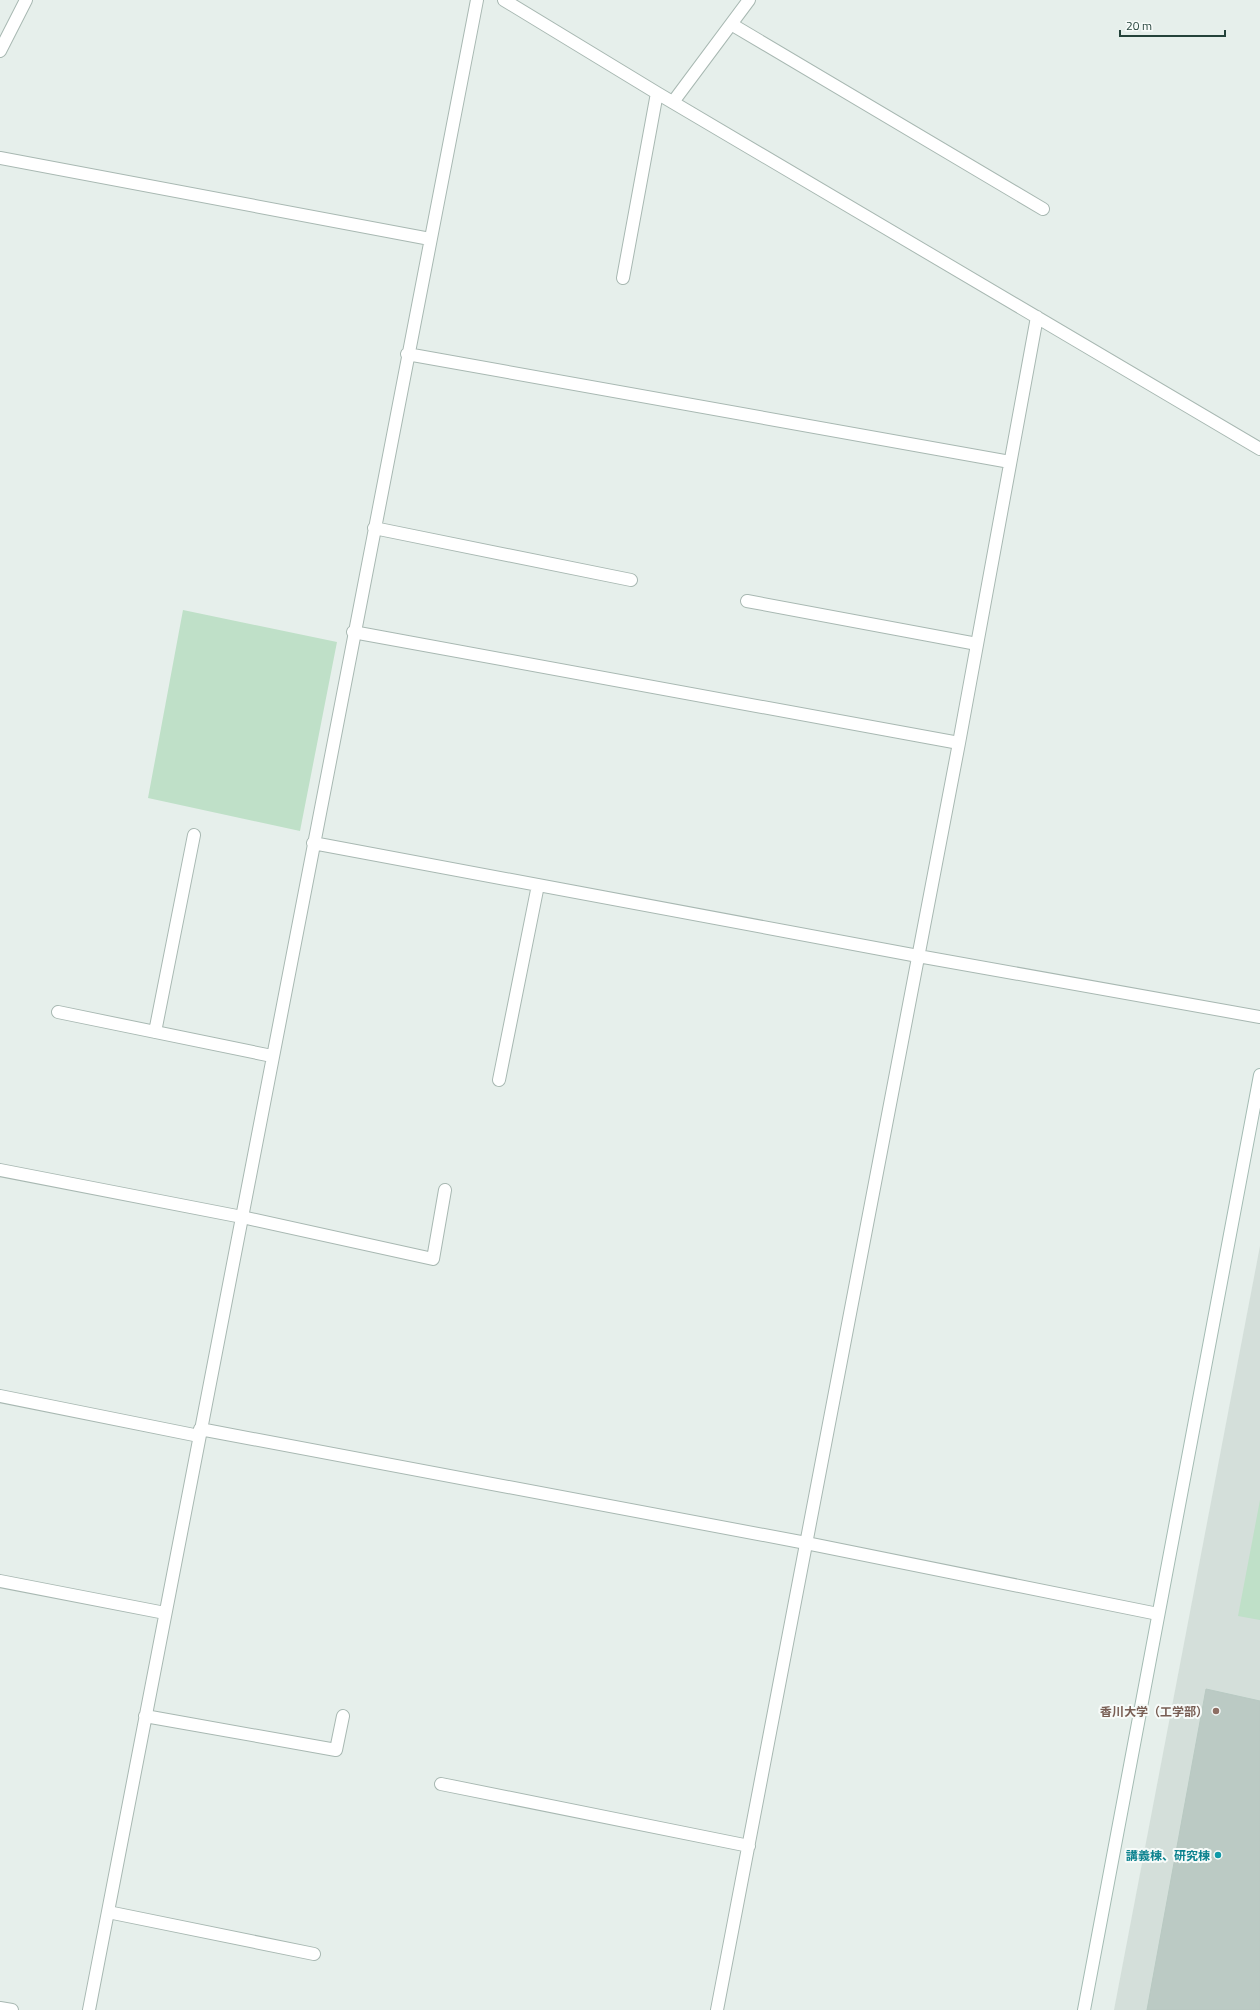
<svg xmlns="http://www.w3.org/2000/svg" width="1260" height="2010" font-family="'Titillium Web','Noto Sans JP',sans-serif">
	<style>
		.built { fill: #d4dfda }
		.green { fill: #bfe0c8 }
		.building { fill: #bbcac4; stroke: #b8c9c2 }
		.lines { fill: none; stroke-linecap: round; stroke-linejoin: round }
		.street-casing { stroke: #a8b8b2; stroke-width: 14 }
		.secondary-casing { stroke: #a4bbb3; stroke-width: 14 }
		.street { stroke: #fff; stroke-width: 12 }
		.secondary { stroke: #fff; stroke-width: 12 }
		.education-dot { fill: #8d6e63; stroke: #f7fbf9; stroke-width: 1.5 }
		.culture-dot { fill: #0f9aa8; stroke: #f7fbf9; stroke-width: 1.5 }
		.labels { text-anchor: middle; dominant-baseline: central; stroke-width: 4; stroke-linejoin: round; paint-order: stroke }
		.education-label { font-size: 12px; font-weight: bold; fill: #785e54; stroke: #f7fbf9; text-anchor: end }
		.culture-label { font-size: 12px; font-weight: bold; fill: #0d838f; stroke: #f7fbf9; text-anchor: end }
	</style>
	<rect width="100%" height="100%" fill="#e6efeb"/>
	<path class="built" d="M1260 1246V2010H1114L1228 1413Z"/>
	<path class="green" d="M183 610 337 642 300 831 148 798Z
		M1260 1500V1620L1238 1616Z"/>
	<path class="building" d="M1206 1689 1260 1701V2010H1147Z"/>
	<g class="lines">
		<g class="street-casing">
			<path id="street" d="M504 0 657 93 1260 449
				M731 24 1043 209
				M0 51 26 0
				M673 102 749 0
				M0 158 430 239
				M623 278 657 93
				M407 354 1010 462
				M374 528 631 580
				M747 601 977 644
				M353 632 959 743
				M313 843 918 956 1260 1017
				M58 1012 272 1056
				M155 1032 194 835
				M499 1080 538 885
				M0 1170 242 1217 433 1259 445 1190
				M0 1396 199 1436
				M200 1429 806 1543 1158 1614
				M0 1581 165 1613
				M145 1716 336 1750 343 1716
				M441 1784 749 1846
				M108 1912 314 1954
				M0 2008 12 2010
				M89 2010 477 0
				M717 2010 959 743 1037 317"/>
		</g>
		<g class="secondary-casing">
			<path id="secondary" d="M1084 2010 1260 1075"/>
		</g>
		<use href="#street" class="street"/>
		<use href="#secondary" class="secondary"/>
	</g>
	<circle class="education-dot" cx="1216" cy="1711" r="4"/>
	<circle class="culture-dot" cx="1218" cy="1855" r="4"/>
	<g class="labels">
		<g class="education-label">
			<text x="1208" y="1711">香川大学（工学部）</text>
		</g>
		<g class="culture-label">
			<text x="1210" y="1855">講義棟、研究棟</text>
		</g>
	</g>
	<path d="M1120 30v6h105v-6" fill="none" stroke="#24423a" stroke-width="2"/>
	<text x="1126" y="30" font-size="12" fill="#24423a" stroke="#f7fbf9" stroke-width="3" paint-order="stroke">20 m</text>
</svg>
